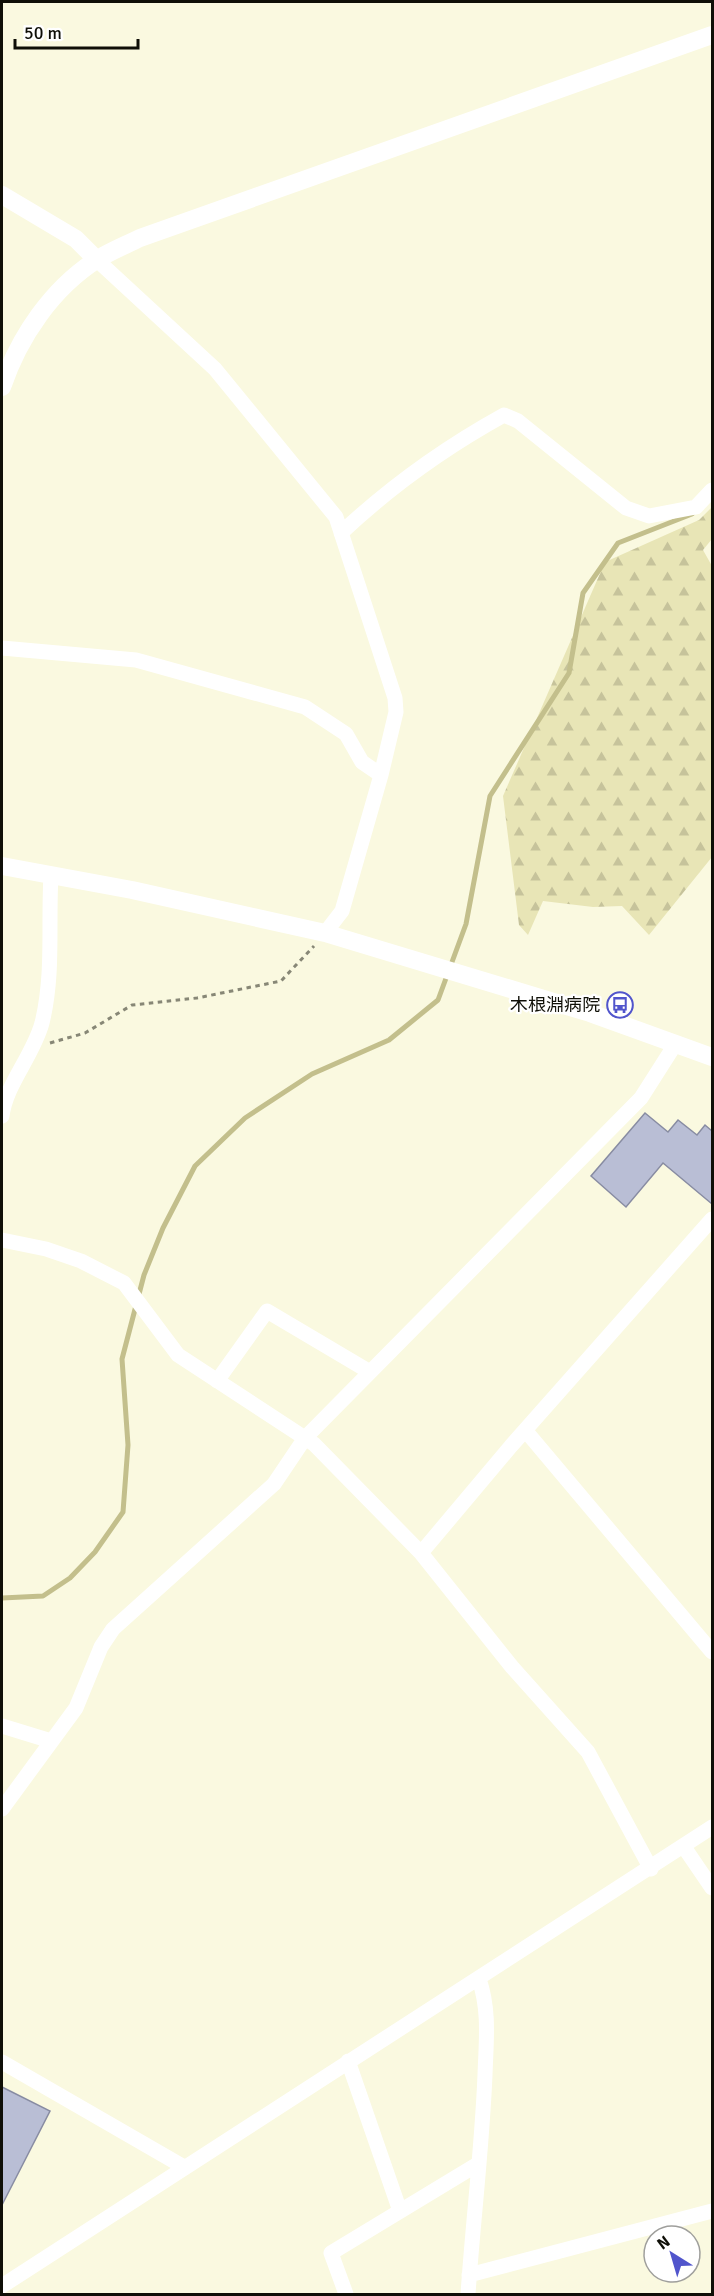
<svg xmlns="http://www.w3.org/2000/svg" width="714" height="2296" font-family="Signika,'Noto Sans JP',sans-serif">
	<style>
		.forest { fill: url(#forest-firs) }
		.lines { fill: none; stroke-linecap: round; stroke-linejoin: round }
		.stream { stroke: #c3bf8c; stroke-width: 5 }
		.building { fill: #b9bed5; stroke: #888ca2; stroke-width: 1.5 }
		.path { stroke: #878776; stroke-width: 3; stroke-dasharray: 4.5 4.5; stroke-linecap: butt }
		.minor { stroke: #fff; stroke-width: 15 }
		.tertiary { stroke: #fff; stroke-width: 18 }
		.labels { text-anchor: middle; dominant-baseline: central; stroke-width: 4.5; stroke-linejoin: round; paint-order: stroke }
		.poi-label { font-size: 18px; fill: #0f0f07; stroke: #fff; text-anchor: end }
	</style>
	<defs>
		<pattern id="forest-firs" width="22" height="20" patternUnits="userSpaceOnUse" patternTransform="scale(1.5)"><rect width="22" height="20" fill="#e8e5b6"/><path d="M5 1l3.5 6h-7zM16 11l3.5 6h-7z" fill="#c6c39b"/></pattern>
	</defs>
	<rect width="100%" height="100%" fill="#faf9e0"/>
	<path class="forest" d="M712 507V539L703 550 712 566V857L649 935 622 906 593 907 543 901 528 935 519 925 503 796 605 562 699 520Z"/>
	<g class="lines">
		<path class="stream" d="M2 1598 43 1596 70 1578 95 1552 123 1512 128 1445 122 1359 144 1275 163 1228 195 1166 245 1118 312 1074 389 1040 438 1000 466 924 490 796 569 673 583 593 618 543 692 514"/>
	</g>
	<path class="building" d="M645 1113 668 1132 678 1120 697 1135 705 1125 712 1131V1204L663 1163 626 1207 591 1176Z
		M2 2087 50 2111 2 2205Z"/>
	<g class="lines">
		<path class="path" d="M50 1043 85 1033 132 1005 197 998 281 981 314 946"/>
		<path class="minor" d="M341 533C389 488 446 447 504 415L518 421 626 508 649 516 696 507 712 490
			M2 648 136 660 305 707 346 734 362 762 381 775 396 712 395 698 336 517 215 369 97 260
			M325 933 342 911 381 775
			M2 1116C6 1084 33 1056 42 1023 54 974 48 925 51 875
			M2 1240 46 1249 81 1261 124 1283 178 1355 314 1444 421 1553 512 1667 588 1752 651 1869
			M217 1381 267 1311 370 1372
			M525 1430 712 1652
			M421 1553 511 1446 712 1219
			M2 1726 51 1741
			M2 1809 76 1708 101 1647 113 1629 274 1484 305 1438 641 1098 676 1043
			M684 1847 712 1888
			M348 2061 400 2211
			M2 2062 184 2167
			M469 2275 712 2211
			M2 2286 712 1827
			M346 2294 331 2253 478 2164
			M468 2294C473 2221 482 2148 485 2075 486 2042 490 2011 479 1979"/>
		<path class="tertiary" d="M2 195 76 239 97 260
			M2 387C19 337 52 288 98 259 111 251 126 245 140 238L712 35
			M2 866 132 890 325 933 590 1013 712 1057"/>
	</g>
	<defs>
		<g id="bus-ring" transform="scale(1.35)"><circle r="9.5" fill="#fff" stroke="#5155cc" stroke-width="1.5"/><path d="M-5-6H5V4H4V6H2V4H-2V6H-4V4H-5ZM-3.5-4V0h7V-4ZM-3.5 1.2v1.5H-2V1.2ZM2 1.2v1.5H3.5V1.2Z" fill="#5155cc"/></g>
	</defs>
	<g fill-rule="evenodd">
		<use href="#bus-ring" x="620" y="1005"/>
	</g>
	<g class="labels">
		<g class="poi-label">
			<text x="600" y="1005">木根淵病院</text>
		</g>
	</g>
	<rect width="714" height="2296" fill="none" stroke="#0f0f07" stroke-width="6"/>
	<g transform="translate(672 2254) rotate(323)"><circle r="28" fill="#ffffff" stroke="#9f9f9c" stroke-width="1.5"/>
	<path d="M0-4.5L10 22L0 15L-10 22Z" fill="#5155cc"/>
	<text y="-9" font-size="16" font-weight="bold" text-anchor="middle" fill="#0f0f07">N</text>
	</g>
	<path d="M15 39v9h123v-9" fill="none" stroke="#0f0f07" stroke-width="3"/>
	<text x="24" y="39" font-size="18" fill="#0f0f07" stroke="#ffffff" stroke-width="4.5" paint-order="stroke">50 m</text>
</svg>
